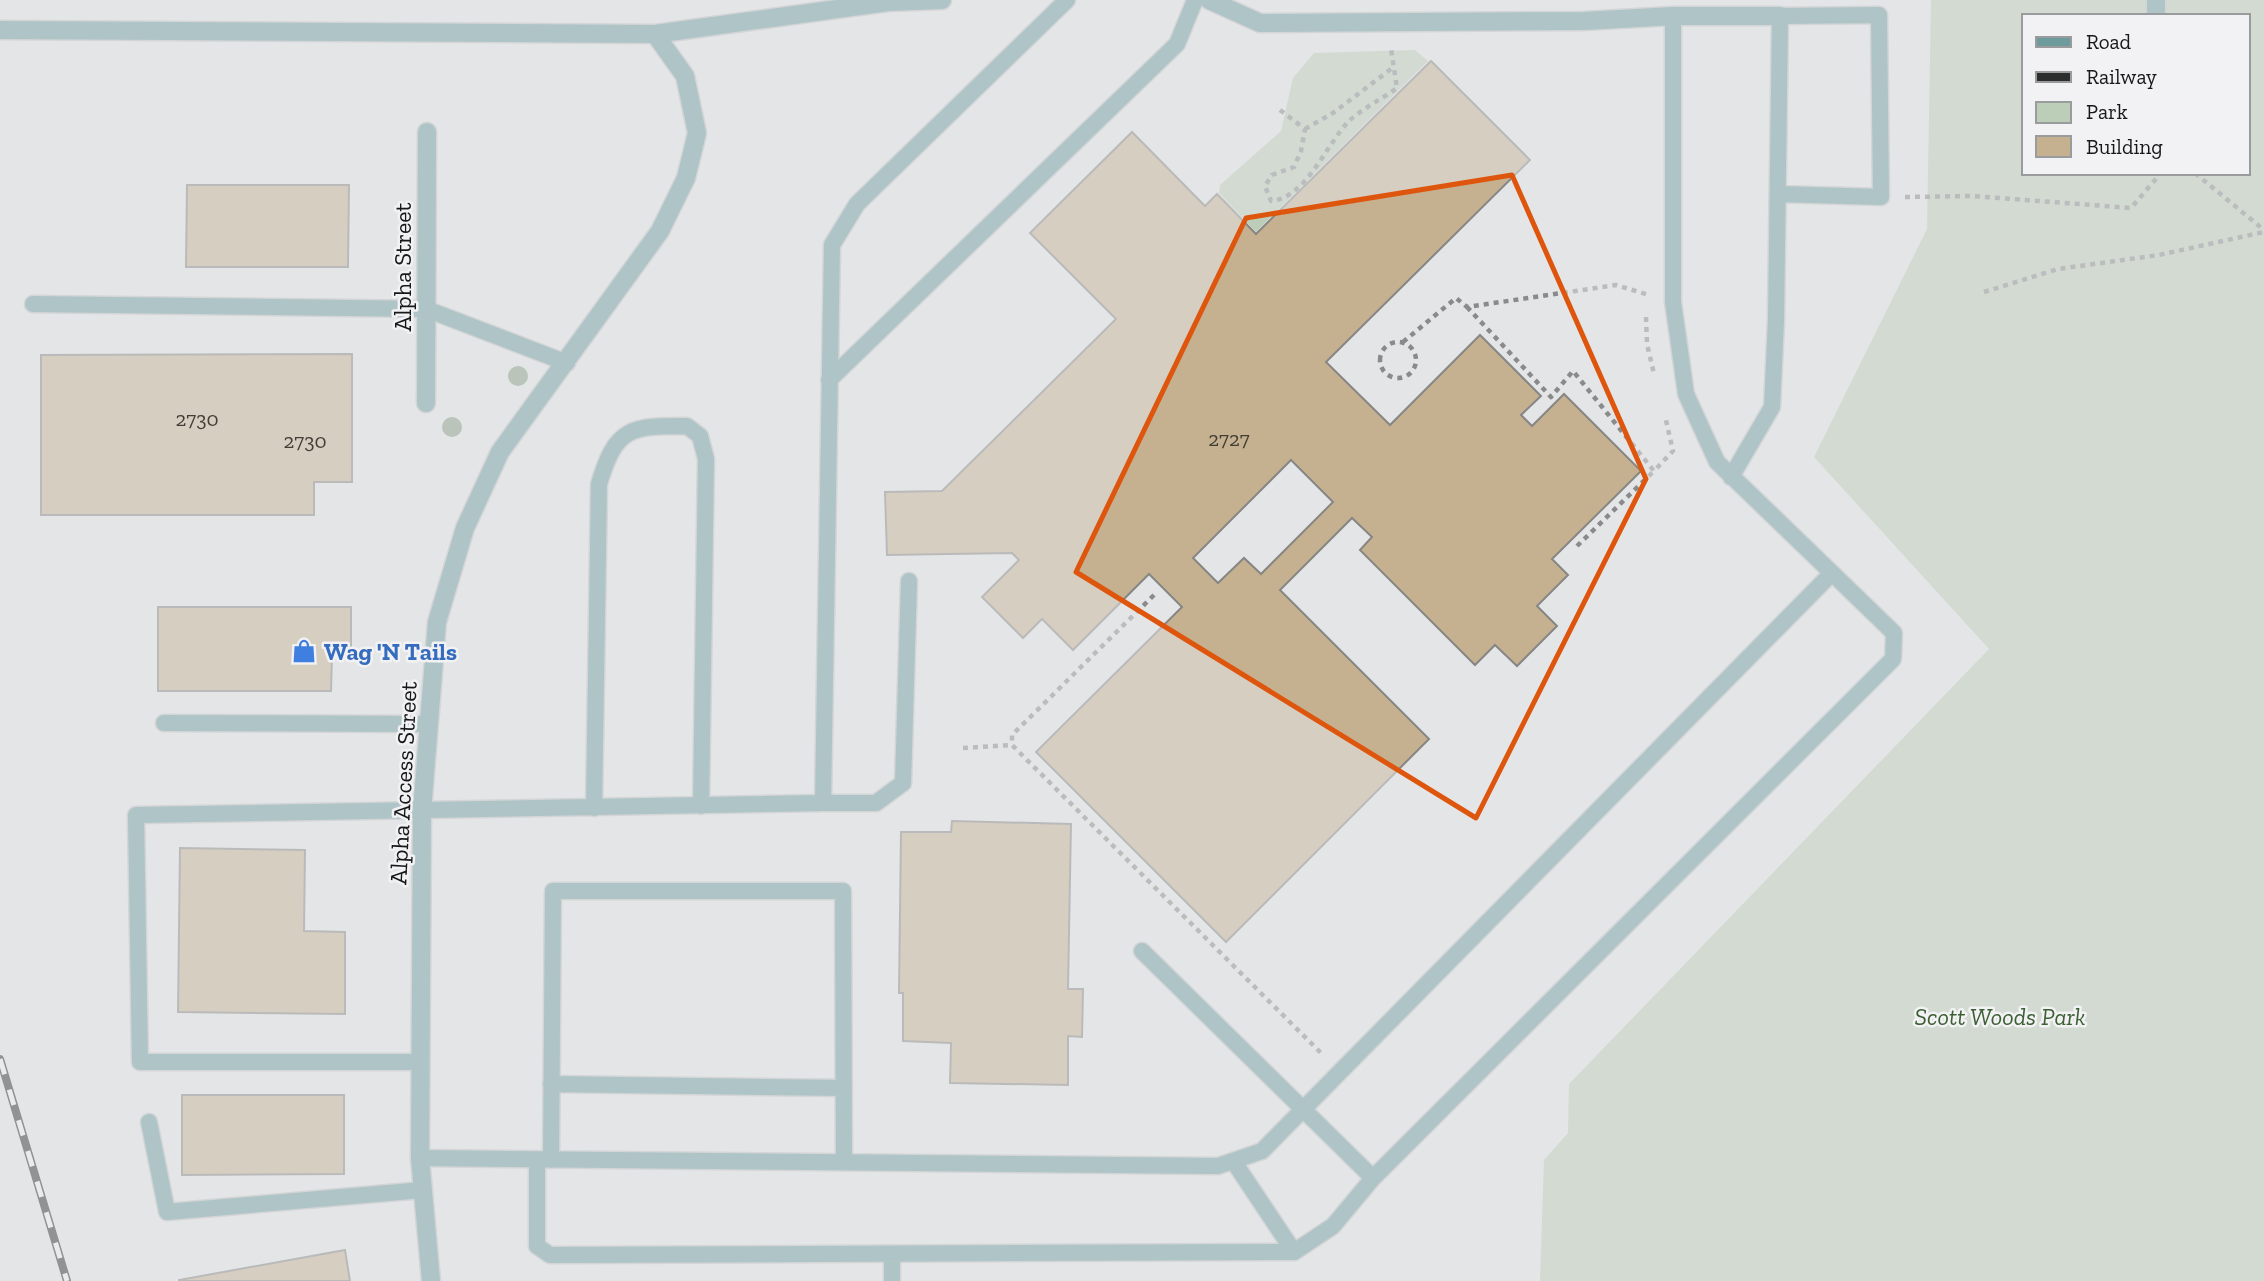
<svg xmlns="http://www.w3.org/2000/svg" width="2264" height="1281" font-family="'Zilla Slab',serif">
	<style>
		.green { fill: #bccdb8; fill-rule: evenodd }
		.building { fill: #c5b190; stroke: #878685; stroke-width: 2; fill-rule: evenodd }
		.lines { fill: none; stroke-linecap: round; stroke-linejoin: round }
		.lane-casing { stroke: #bfc0c2; stroke-width: 19 }
		.street-casing { stroke: #bfc0c2; stroke-width: 21 }
		.path { stroke: #898a8b; stroke-width: 4.5; stroke-dasharray: 5 5; stroke-linecap: butt }
		.lane { stroke: #6e9c9d; stroke-width: 16 }
		.street { stroke: #6e9c9d; stroke-width: 18 }
		.rail-casing { stroke: #2c2d2d; stroke-width: 8 }
		.rail { stroke: #f2f2f4; stroke-width: 5; stroke-dasharray: 16; stroke-linecap: butt }
		.tree { fill: #889b84 }
		.marked { fill: none; stroke: #de560d; stroke-width: 5; stroke-linejoin: round }
		.labels { text-anchor: middle; dominant-baseline: central; stroke-width: 5; stroke-linejoin: round; paint-order: stroke }
		.number-label { font-size: 21px; fill: #423e36 }
		.street-label { font-size: 24px; fill: #171818; stroke: #f2f2f4 }
		.shop-label { font-size: 24px; font-weight: bold; fill: #366cbe; stroke: #f2f2f4; text-anchor: start }
		.park-label { font-size: 24px; font-style: italic; fill: #3c5f33; stroke: #f2f2f4 }
	</style>
	<rect width="100%" height="100%" fill="#e4e5e7"/>
	<path class="green" d="M1931 0H2264V1281H1540L1544 1160 1568 1133 1569 1084 1989 649 1814 457 1927 229ZM2024 16H2248V173H2024Z
		M1415 50 1428 61 1256 232 1219 193 1220 185 1281 131 1293 78 1314 53Z"/>
	<path class="building" d="M1431 61 1530 160 1326 362 1390 425 1480 335 1541 396 1521 415 1532 426 1564 394 1641 471 1552 559 1568 575 1537 606 1557 626 1517 666 1495 645 1475 665 1360 550 1372 537 1352 518 1280 590 1429 739 1226 942 1036 752 1182 607 1149 574 1073 650 1042 619 1023 638 982 597 1019 560 1012 553 887 555 885 492 942 491 1116 319 1030 233 1132 132 1205 206 1217 194 1256 234ZM1291 460 1333 502 1261 574 1244 558 1218 583 1193 558Z
		M187 185H349L348 267H186Z
		M352 354V482H314V515H41V355Z
		M158 607H351V656H332L331 691H158Z
		M952 821 1071 824 1068 989H1083L1082 1037 1068 1036V1085L950 1083 951 1043 903 1041V993H899L901 832H951Z
		M180 848 305 850 304 931 345 932V1014L178 1012Z
		M182 1095H344V1174L182 1175Z
		M345 1250 350 1281H179V1280Z"/>
	<g class="lines">
		<g class="lane-casing">
			<path id="lane" d="M33 304 426 309 567 363
				M829 380 1177 44 1195 0
				M1731 477 1772 407 1776 320 1780 16 1879 15 1881 197 1778 194
				M164 723 429 724
				M823 803H876L903 783 909 581
				M594 808 599 484C616 427 630 426 687 426L700 436 706 459 701 806
				M1142 951 1373 1178
				M420 1062H140L136 815 823 803 832 245 857 204 1067 0
				M551 1084 844 1088
				M149 1122 167 1212 423 1190
				M420 1158 1218 1166 1262 1151 1832 573 1717 462 1686 394 1673 302V16
				M537 1160V1246L550 1255 1294 1252 1333 1226 1373 1178 1893 659 1894 633 1832 573
				M551 1160 553 891H843L844 1162
				M1234 1162 1294 1252
				M892 1254V1281"/>
		</g>
		<g class="street-casing">
			<path id="street" d="M1209 0 1260 23 1584 21 1673 16H1780
				M2156 0V16
				M0 30 655 34 888 2 942 0
				M426 403 427 132
				M431 1281 420 1158 422 811 437 622 465 528 500 452 660 231 686 178 697 133 685 76 655 34"/>
		</g>
		<path class="path" d="M1280 110 1305 129 1301 151 1294 167 1272 175 1265 186 1271 201C1306 198 1326 145 1348 122 1361 109 1382 99 1397 88L1391 49
			M1305 129 1333 113 1395 66
			M2195 173 2264 230
			M1905 197 1973 196 2131 208 2161 173
			M1984 292 2058 269 2159 255 2264 232
			M1467 307 1551 397 1573 371 1654 471 1673 451 1665 416
			M1646 317 1647 344 1654 374
			M1380 360a18 18 0 1 1 36 0a18 18 0 1 1-36 0Z
			M1403 342 1456 298 1467 307 1616 285 1649 295
			M1577 546 1654 471
			M1154 595 1012 735V745L1322 1054
			M963 748 1012 745"/>
		<use href="#lane" class="lane"/>
		<use href="#street" class="street"/>
		<g class="rail-casing">
			<path id="rail" d="M0 1059 67 1281"/>
		</g>
		<use href="#rail" class="rail"/>
	</g>
	<g class="tree">
		<circle cx="518" cy="376" r="10"/>
		<circle cx="452" cy="427" r="10"/>
	</g>
	<path d="M0 0H2264V1281H0ZM1512 175 1646 479 1476 818 1076 572 1246 218Z" fill="#e4e5e7" fill-opacity=".55" fill-rule="evenodd"/>
	<path class="marked" d="M1512 175 1646 479 1476 818 1076 572 1246 218Z"/>
	<defs>
		<g id="shop-bare" transform="scale(1.89)"><path d="M-5-2.5h2.3a2.7 3.5 0 0 1 5.4 0H5L5.5 6h-11ZM-1.5-2.5h3a1.5 2.3 0 0 0-3 0Z" fill="#3f7fe0" stroke="#f2f2f4" stroke-width="2.5" paint-order="stroke"/></g>
	</defs>
	<g fill-rule="evenodd">
		<use href="#shop-bare" x="304" y="651"/>
	</g>
	<g class="labels">
		<g class="number-label">
			<text x="197" y="418">2730</text>
			<text x="1229" y="438">2727</text>
			<text x="305" y="440">2730</text>
		</g>
		<g class="street-label">
			<text transform="translate(402 267) rotate(-90)">Alpha Street</text>
			<text transform="translate(403 783) rotate(-87)">Alpha Access Street</text>
		</g>
		<g class="shop-label">
			<text x="324" y="651">Wag 'N Tails</text>
		</g>
		<g class="park-label">
			<text x="2000" y="1016">Scott Woods Park</text>
		</g>
	</g>
	<rect x="2022" y="14" width="228" height="161" fill="#f2f2f4" stroke="#9a9b9c" stroke-width="2"/>
	<rect x="2036" y="37" width="35" height="10" fill="#6e9c9d" stroke="#9a9b9c" stroke-width="2"/>
	<text x="2086" y="49" font-size="21" fill="#171818">Road</text>
	<rect x="2036" y="72" width="35" height="10" fill="#2c2d2d" stroke="#9a9b9c" stroke-width="2"/>
	<text x="2086" y="84" font-size="21" fill="#171818">Railway</text>
	<rect x="2036" y="102" width="35" height="21" fill="#bccdb8" stroke="#9a9b9c" stroke-width="2"/>
	<text x="2086" y="119" font-size="21" fill="#171818">Park</text>
	<rect x="2036" y="136" width="35" height="21" fill="#c5b190" stroke="#9a9b9c" stroke-width="2"/>
	<text x="2086" y="154" font-size="21" fill="#171818">Building</text>
</svg>
